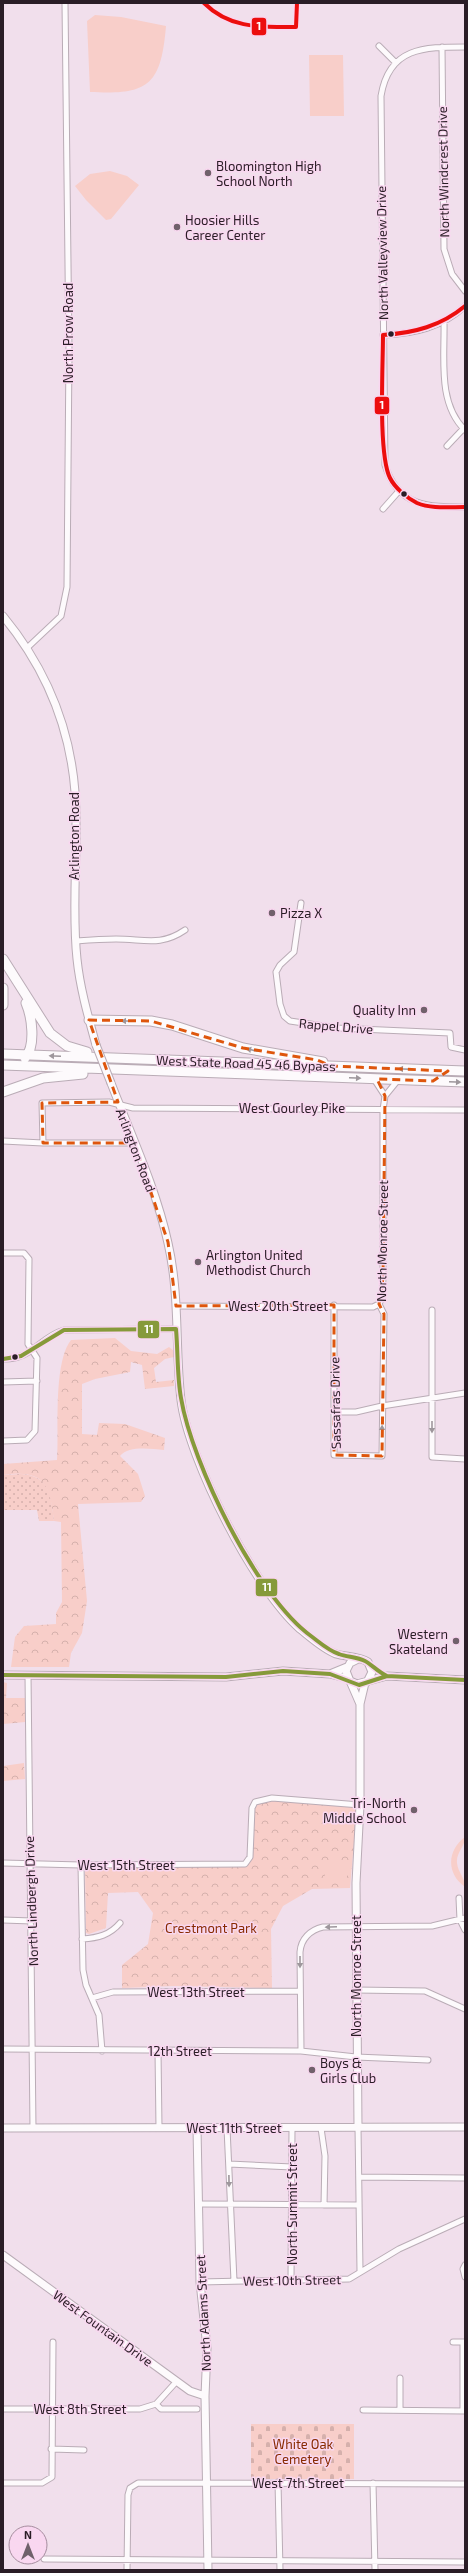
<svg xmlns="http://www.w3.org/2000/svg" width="468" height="2573" font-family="'Exo 2',sans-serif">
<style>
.grass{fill:url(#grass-dots)}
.forest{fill:url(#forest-crowns)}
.cemetery{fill:url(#cemetery-stones)}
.garden{fill:#f8cec9}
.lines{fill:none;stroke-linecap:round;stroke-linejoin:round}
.street-casing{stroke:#baacb6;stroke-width:7}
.secondary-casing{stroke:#baacb6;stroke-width:9}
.highway-casing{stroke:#baacb6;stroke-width:11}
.street{stroke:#fdfafc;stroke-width:5}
.secondary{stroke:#fdfafc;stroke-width:7}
.highway{stroke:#fdfafc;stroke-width:9}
.secondary-bridge-casing{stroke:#baacb6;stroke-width:9;stroke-linecap:butt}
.secondary-bridge{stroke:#fdfafc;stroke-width:7}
.bus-1-casing{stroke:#f9d7f0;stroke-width:7}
.bus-2-casing{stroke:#f9d7f0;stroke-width:7}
.bus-1{stroke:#869a3a;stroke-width:4}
.bus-2{stroke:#ec0e0e;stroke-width:4}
.oneway{fill:#9e979c}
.marked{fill:none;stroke:#de560d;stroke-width:3;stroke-dasharray:8 5;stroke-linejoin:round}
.poi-dot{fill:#70616b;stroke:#f9d7f0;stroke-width:1.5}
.bus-dot{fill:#2a1d26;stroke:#f9d7f0;stroke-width:1.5}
.labels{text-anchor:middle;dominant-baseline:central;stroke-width:3;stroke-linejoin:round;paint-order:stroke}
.poi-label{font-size:13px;fill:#2a1d26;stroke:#f9d7f0;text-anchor:start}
.street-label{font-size:13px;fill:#2a1d26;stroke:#f9d7f0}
.park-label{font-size:13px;fill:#882b01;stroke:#f9d7f0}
.line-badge{stroke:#f9d7f0;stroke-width:1.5}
.badge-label{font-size:11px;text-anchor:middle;font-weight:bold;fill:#fff}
</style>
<defs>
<pattern id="grass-dots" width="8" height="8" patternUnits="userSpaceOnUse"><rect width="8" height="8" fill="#f8cec9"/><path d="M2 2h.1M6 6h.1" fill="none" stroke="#d5b0ac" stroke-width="1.8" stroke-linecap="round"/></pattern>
<pattern id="forest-crowns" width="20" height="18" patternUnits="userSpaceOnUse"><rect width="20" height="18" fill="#f8cec9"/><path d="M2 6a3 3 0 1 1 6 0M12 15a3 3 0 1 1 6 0" fill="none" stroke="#d5b0ac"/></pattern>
<pattern id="cemetery-stones" width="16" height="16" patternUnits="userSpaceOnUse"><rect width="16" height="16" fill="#f8cec9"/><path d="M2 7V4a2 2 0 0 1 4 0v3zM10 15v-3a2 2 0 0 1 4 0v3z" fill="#d5b0ac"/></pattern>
</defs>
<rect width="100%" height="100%" fill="#f1dfec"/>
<path class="grass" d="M21 1474C51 1476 51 1496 54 1521H39L37 1510H3V1475Z"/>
<path class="forest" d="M115 1338 131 1351 157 1354 169 1347 174 1351V1357L165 1359 154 1368 156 1382 174 1380V1386L145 1389 142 1365 131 1362 130 1372 95 1379 82 1384V1434L97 1435 99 1423 125 1424 165 1438 164 1450C151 1449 129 1445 120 1456L138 1474 145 1496 141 1502 78 1504 87 1601 82 1633 71 1653 69 1667H11L15 1637 24 1626 56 1624V1613L62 1602 61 1522 54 1521C50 1484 44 1469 3 1475V1464L57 1460C59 1430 53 1363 71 1340Z
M3 1682 7 1683 6 1698H25V1722L3 1724Z
M24 1763 25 1779 3 1781V1766Z
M265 1799 357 1807 350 1888 312 1889 283 1906 271 1929 272 1988 174 1986 122 1988V1965L148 1944 153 1913 138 1892 108 1893 106 1928 89 1934 86 1933 85 1867 243 1866C259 1856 253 1826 253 1809L256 1803Z"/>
<path class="cemetery" d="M251 2424H354V2479H251Z"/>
<path class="garden" d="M95 15 121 17 166 26C161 86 148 95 90 92L87 21Z
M309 55H343L344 116H310Z
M110 171 127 176 139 185 111 219 106 220 86 200 75 186 90 174Z
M465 1837C465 1847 456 1852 457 1863 458 1873 465 1877 465 1887 446 1874 447 1850 465 1837Z
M325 1864H347V1882H325Z"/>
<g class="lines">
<g class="street-casing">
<path id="street" d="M379 46 396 63
M442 47 444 249 452 274 465 291
M465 47C424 47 389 47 381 96L385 465C398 507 428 507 465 507
M444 321C445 357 437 403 465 430
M383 335C413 334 442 328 465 306
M447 446 464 428
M383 509 399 491
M27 648 61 616 67 587 69 351 65 3
M301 903 294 952 280 965 276 972 280 1004 284 1016 290 1021 337 1028 450 1033 451 1047 465 1050
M76 941C89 940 103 939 116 939 144 939 160 947 185 930
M374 1079 385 1096
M3 1141 43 1143
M134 1143H43L42 1103 109 1102 133 1108 465 1110
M3 1253H24L29 1259 28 1344 37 1358 35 1431 27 1440 3 1441
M334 1305V1455L382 1456 384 1314 379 1304 382 1298 383 1278V1110L385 1096 398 1080
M176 1306 373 1307 379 1304
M432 1310V1457L465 1459
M3 1359C32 1360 39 1337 64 1330L176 1329
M3 1382 37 1381
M334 1412H356L382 1406 465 1393
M28 1675 33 2128
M3 1863 81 1865 245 1864 250 1857 252 1808 255 1802 272 1798 360 1805
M81 1865 83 1970 86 1985 99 2015 102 2051
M459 1898 460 1920 465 1930
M3 1920 32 1921
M82 1939C98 1938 110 1935 120 1923
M356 1990 425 1991 465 2009
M92 1998 113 1992 300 1991
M3 2049 301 2051 356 2057 428 2060
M158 2051 159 2128
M301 2051 300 1952C301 1939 310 1930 323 1927L432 1926 465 1918
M358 2127 360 2271
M227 2128 234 2281
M321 2128 325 2156 324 2205
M229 2164 292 2167
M359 2177 465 2178
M198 2204 359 2205
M465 2265 463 2269 465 2277
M291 2280 292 2128
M200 2282 349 2279 399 2249 465 2219
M453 2342H465
M400 2378V2410
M156 2404 161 2409H197
M3 2409H140L156 2404 177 2381
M363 2410 465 2411
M463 2411V2342
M51 2449 84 2450
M278 2482 280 2570
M3 2483H42L52 2477 53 2342
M373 2483 375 2570
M44 2559 465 2562
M127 2570 128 2495 130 2488 138 2483 465 2484"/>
</g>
<g class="secondary-casing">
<path id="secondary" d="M3 616C45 667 70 726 75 792 79 848 71 903 77 959 80 988 88 1016 96 1045
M111 1083C131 1135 156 1188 168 1243 180 1295 175 1348 181 1400 188 1459 255 1590 300 1629 310 1637 323 1649 336 1654 346 1657 359 1656 368 1662L372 1672 367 1682
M358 1659 350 1663 346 1671 350 1681 357 1684 387 1676 465 1680
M330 1674 347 1667
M3 1675 226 1677 283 1671 330 1674 349 1679
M350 1681 360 1704
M358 2127 356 1883 360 1805V1704L365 1683
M3 2128 465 2127
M197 2128 200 2282 207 2348 205 2396 208 2570
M3 2255 190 2391 205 2396"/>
</g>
<g class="highway-casing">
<path id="highway" d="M3 959 50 1033 67 1046 87 1052
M3 988V1005
M89 1020 151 1021 172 1025 243 1048 323 1062
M3 1054 465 1071
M25 1058C36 1046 32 1017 26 1003
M3 1065 465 1082
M3 1092 43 1078 83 1074"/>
</g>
<use href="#street" class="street"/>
<use href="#secondary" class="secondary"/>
<use href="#highway" class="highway"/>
<g class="secondary-bridge-casing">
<path id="secondary-bridge" d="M96 1045 111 1083"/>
</g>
<use href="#secondary-bridge" class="secondary-bridge"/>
<g class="bus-1-casing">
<path id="bus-1" d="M3 1359 21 1356 64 1330 176 1329C178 1352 177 1376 181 1398 192 1464 257 1597 311 1636 319 1642 329 1651 339 1654 347 1657 357 1657 365 1661 371 1664 378 1672 387 1676
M3 1675 226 1677 283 1671 330 1674 359 1685 387 1676 465 1680"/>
</g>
<g class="bus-2-casing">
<path id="bus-2" d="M204 3C230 29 261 27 296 27L297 3
M465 306C441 326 414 333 383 335 383 366 378 454 390 478 395 488 407 498 417 503 431 509 449 507 465 507"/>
</g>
<use href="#bus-1" class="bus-1"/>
<use href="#bus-2" class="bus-2"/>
</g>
<defs><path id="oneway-solid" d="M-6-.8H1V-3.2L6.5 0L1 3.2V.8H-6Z"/></defs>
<g class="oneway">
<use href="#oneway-solid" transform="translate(127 1021) rotate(-179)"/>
<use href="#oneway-solid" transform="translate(252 1050) rotate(-168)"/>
<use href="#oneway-solid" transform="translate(55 1056) rotate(-178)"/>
<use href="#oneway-solid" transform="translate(404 1069) rotate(-178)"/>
<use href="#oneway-solid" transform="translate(355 1078) rotate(2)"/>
<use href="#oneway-solid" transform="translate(455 1082) rotate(2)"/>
<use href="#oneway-solid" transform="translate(432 1427) rotate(90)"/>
<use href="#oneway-solid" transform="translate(382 1431) rotate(-89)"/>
<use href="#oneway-solid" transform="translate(331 1927) rotate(178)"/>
<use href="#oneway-solid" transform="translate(300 1962) rotate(90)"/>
<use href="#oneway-solid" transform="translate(229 2181) rotate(89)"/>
</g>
<path class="marked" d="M89 1020 151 1021 243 1048 317 1060 331 1066 448 1071 433 1081 377 1079 385 1096 383 1278 379 1304 384 1314 382 1456 334 1455V1305L176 1306 168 1242 134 1143H43L42 1103 118 1102Z"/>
<g class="poi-dot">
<circle cx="208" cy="173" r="4"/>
<circle cx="177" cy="227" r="4"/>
<circle cx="272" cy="913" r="4"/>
<circle cx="424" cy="1010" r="4"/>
<circle cx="198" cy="1262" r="4"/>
<circle cx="456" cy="1641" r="4"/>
<circle cx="414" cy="1810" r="4"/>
<circle cx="312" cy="2070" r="4"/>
</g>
<g class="bus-dot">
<circle cx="391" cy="334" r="3.5"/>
<circle cx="404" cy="494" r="3.5"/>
<circle cx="15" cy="1357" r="3.5"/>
</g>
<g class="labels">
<g class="poi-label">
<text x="216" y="166">Bloomington High<tspan x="216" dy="15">School North</tspan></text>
<text x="185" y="220">Hoosier Hills<tspan x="185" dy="15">Career Center</tspan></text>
<text x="280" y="913">Pizza X</text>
<text x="416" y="1010" text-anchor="end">Quality Inn</text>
<text x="206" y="1255">Arlington United<tspan x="206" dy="15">Methodist Church</tspan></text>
<text x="448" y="1634" text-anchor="end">Western<tspan x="448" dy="15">Skateland</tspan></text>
<text x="406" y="1803" text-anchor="end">Tri-North<tspan x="406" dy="15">Middle School</tspan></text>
<text x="320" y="2063">Boys &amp;<tspan x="320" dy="15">Girls Club</tspan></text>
</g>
<g class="street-label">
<text transform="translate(443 172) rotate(-91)">North Windcrest Drive</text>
<text transform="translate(382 253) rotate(-91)">North Valleyview Drive</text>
<text transform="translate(68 333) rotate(-90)">North Prow Road</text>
<text transform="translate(74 836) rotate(-90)">Arlington Road</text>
<text transform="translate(336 1026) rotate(5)">Rappel Drive</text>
<text transform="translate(246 1063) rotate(2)">West State Road 45 46 Bypass</text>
<text x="292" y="1108">West Gourley Pike</text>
<text transform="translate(136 1150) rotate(69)">Arlington Road</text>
<text transform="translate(382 1241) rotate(-89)">North Monroe Street</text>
<text x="278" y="1306">West 20th Street</text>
<text transform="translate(335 1403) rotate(-91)">Sassafras Drive</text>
<text x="126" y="1865">West 15th Street</text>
<text transform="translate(31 1901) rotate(-92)">North Lindbergh Drive</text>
<text transform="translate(356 1976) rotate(-90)">North Monroe Street</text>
<text x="196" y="1992">West 13th Street</text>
<text x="180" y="2051">12th Street</text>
<text x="234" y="2128">West 11th Street</text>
<text transform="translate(292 2204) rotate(-90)">North Summit Street</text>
<text transform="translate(292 2280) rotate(-1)">West 10th Street</text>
<text transform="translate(203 2313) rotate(-93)">North Adams Street</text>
<text transform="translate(103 2328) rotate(36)">West Fountain Drive</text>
<text x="80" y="2409">West 8th Street</text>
<text x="298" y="2483">West 7th Street</text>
</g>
<g class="park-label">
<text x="211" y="1928">Crestmont Park</text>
<text x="303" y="2444">White Oak<tspan x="303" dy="15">Cemetery</tspan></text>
</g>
</g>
<g class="line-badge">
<rect x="251" y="17" width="16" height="19" rx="4" fill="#ec0e0e"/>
<rect x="374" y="396" width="16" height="19" rx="4" fill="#ec0e0e"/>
<rect x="137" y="1320" width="23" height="19" rx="4" fill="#869a3a"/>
<rect x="255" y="1578" width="23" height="19" rx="4" fill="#869a3a"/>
</g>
<g class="badge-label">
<text x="259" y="30">1</text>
<text x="382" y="409">1</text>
<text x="149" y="1333">11</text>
<text x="267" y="1591">11</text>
</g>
<rect width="468" height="2573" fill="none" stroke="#2a1d26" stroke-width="8"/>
<g transform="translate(28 2545)"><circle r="19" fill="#f9d7f0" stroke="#a68d9f"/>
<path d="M0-3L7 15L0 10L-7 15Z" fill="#70616b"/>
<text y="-6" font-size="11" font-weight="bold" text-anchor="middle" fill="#2a1d26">N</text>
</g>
</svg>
